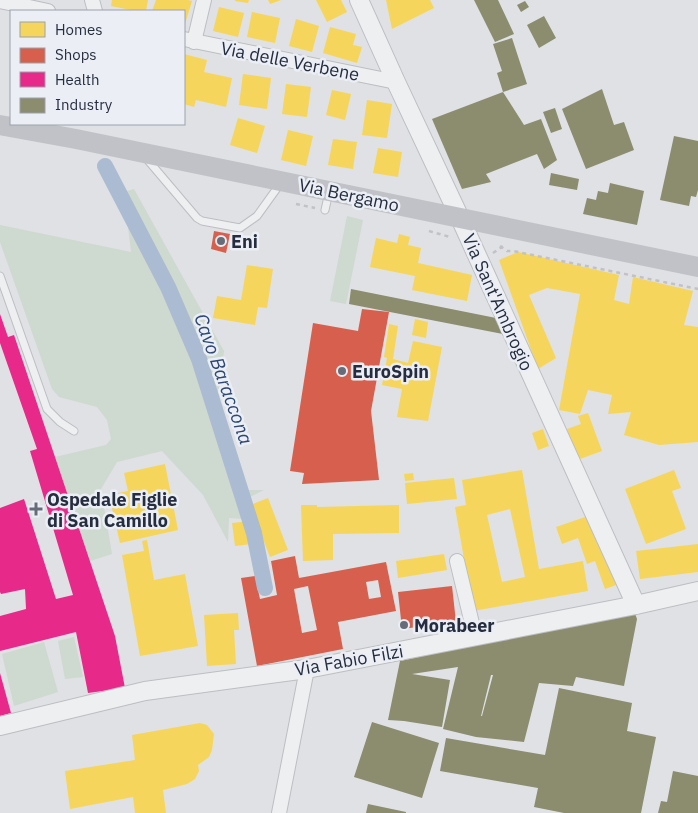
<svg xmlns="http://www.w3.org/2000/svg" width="698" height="813" font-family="'IBM Plex Sans',sans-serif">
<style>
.green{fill:#ced9cf}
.homes{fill:#f6d55c;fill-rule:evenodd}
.shops{fill:#d6604d;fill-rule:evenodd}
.health{fill:#e7298a}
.industry{fill:#8c8c6e;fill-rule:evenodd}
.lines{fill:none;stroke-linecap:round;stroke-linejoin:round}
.canal{stroke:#aabbd2;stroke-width:16}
.service-casing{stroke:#bcbec2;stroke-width:9}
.minor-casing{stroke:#bcbec2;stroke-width:16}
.tertiary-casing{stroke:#bcbec2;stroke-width:20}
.path{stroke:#c1c2c7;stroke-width:2.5;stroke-dasharray:4 4;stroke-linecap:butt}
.service{stroke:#eeeff1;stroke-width:7}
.minor{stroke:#eeeff1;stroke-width:14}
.tertiary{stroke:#eeeff1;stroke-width:18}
.secondary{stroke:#c0c2c7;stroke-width:20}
.poi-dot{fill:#666c78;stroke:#ebeff5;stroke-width:2}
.labels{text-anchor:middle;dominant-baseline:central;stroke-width:5;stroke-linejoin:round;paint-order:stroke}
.street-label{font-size:18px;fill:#252d3e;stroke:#ebeff5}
.poi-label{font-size:18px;font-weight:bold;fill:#252d3e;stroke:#ebeff5;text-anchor:start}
.water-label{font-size:19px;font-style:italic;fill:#2d4874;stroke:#ebeff5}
</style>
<rect width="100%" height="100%" fill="#dfe1e4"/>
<path class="green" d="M134 189 224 351 218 397 243 490H264L238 503 243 519 229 518 228 542 203 495 162 451 117 462 101 489 112 554 90 561 55 457 106 445 111 439 107 420 97 407 59 397 52 389 0 242V225L131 252 124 192Z
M347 216 363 220 346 304 330 301Z
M74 637 83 677 65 679 58 641Z
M44 642 58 692 14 706 2 654Z"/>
<path class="homes" d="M112 0H148L146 11H136L111 6Z
M156 0H188L192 1 184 27V11H152Z
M235 0H249L248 3 235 1Z
M268 0H281L270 4Z
M316 0H341L347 12 327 22Z
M386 0H430L434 8 392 29Z
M219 7 244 13 238 37 213 31Z
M252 12 280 18 275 43 247 37Z
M296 19 319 26 312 52 289 46Z
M330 27 356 34 353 45 362 47 357 63 323 53Z
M184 54 207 60 204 72 232 78 226 107 196 100 194 107 184 104Z
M243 74 271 78 267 109 239 105Z
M286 84 311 87 307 117 282 114Z
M332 90 351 94 345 120 326 115Z
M367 100 392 104 387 138 362 135Z
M238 118 265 126 257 153 230 145Z
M288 130 313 136 306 166 281 160Z
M333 139 357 142 353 169 328 165Z
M378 148 402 152 398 177 373 173Z
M399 234 410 237 408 245 421 248 418 263 472 275 467 301 412 290 415 276 370 267 376 238 397 243Z
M518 252 619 275 614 300 629 304 633 277 693 291 684 325 698 327V442L659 445 624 435 631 412 608 414 612 395 588 390 580 414 559 410 580 294 547 288 529 295 556 358 538 369 499 260Z
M247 265 273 269 267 308 258 307 255 325 213 318 217 296 241 300Z
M415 319 428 322 426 338 412 335Z
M389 324 398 326 393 359 408 363 413 341 442 347 428 421 397 417 402 389 382 385 387 358 384 357Z
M588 413 602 451 577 460 567 429 581 424 578 416Z
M543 429 549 446 538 450 532 433Z
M165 464 178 530 120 543 109 495 128 491 124 473Z
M522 470 539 569 583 561 588 591 473 611 455 507 466 505 462 480ZM510 509 525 577 502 582 487 515Z
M674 470 681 488 672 491 686 529 646 544 625 489Z
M413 473 414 480 405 481 404 474Z
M454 478 457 499 407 504 405 483Z
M268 498 288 550 270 557 250 505Z
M301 505H317V507L399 505V533L333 534V560L303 561Z
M591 515 616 585 605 589 595 561 587 564 578 538 562 544 556 527Z
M250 521 252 544 235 546 232 523Z
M147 540 154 580 185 574 198 646 140 656 122 555 144 551 142 541Z
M698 544V572L640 579 636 551Z
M444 554 447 570 398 578 396 561Z
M238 613 239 630H234L236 664 207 666 204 615Z
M200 723 207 725 214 734 212 750 209 757 198 765 199 771 195 779 187 784 163 790 166 813H135L133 797 70 809 65 771 135 760 132 735Z"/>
<path class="shops" d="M214 231 230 234 226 253 211 249Z
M362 309 389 312 371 411 379 480 302 484 304 473 290 471 313 323 358 331Z
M295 556 299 578 386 562 396 611 338 622 343 649 257 666 241 578 255 576 260 599 277 595 271 561ZM378 580 381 597 369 599 366 582ZM308 586 317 630 302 633 294 589Z
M452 586 456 622 402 629 398 592Z"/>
<path class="health" d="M0 314 8 337 14 335 55 457 115 636 125 688 88 693 76 632 0 651V616L26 609 25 589 1 594 0 592V508L24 499 56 599 73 595 30 451 37 449 0 343Z
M0 673 11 713 0 716Z"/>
<path class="industry" d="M474 0H498L514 34 495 42Z
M525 1 529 7 521 12 517 5Z
M544 16 556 38 539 48 527 25Z
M512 38 527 84 503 92 497 73 502 71 493 44Z
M602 89 614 125 624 122 634 150 586 169 562 109Z
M503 92 524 125 541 119 557 160 544 169 537 154 486 174 491 182 462 189 432 119Z
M555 108 562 129 551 133 543 112Z
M674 136 698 141V190L696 197 691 196 689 206 660 200Z
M551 173 579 179 577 190 549 185Z
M610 183 644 191 637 225 583 214 587 198 596 200 598 191 608 193Z
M351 289 501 319 508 335 349 304Z
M634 611 637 619 624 686 576 677 573 686 539 683 524 742 476 737 443 729 458 667 412 674 450 680 442 727 404 721 388 720 400 661ZM491 675H493L482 716H481Z
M559 688 632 703 627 731 656 737 641 813H564L534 807 538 788 440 771 446 738 545 755Z
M372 722 439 743 422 798 354 777Z
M673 771 698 776V813H658L661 801 667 802Z
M368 804 406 812V813H366Z"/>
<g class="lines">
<path class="canal" d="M105 166 168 287 199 359 254 533 265 588"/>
<g class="service-casing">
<path id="service" d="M146 158 197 218 202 221 240 228 257 216 280 184
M325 210 329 192
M0 276 47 409 60 422 74 431"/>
</g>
<g class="minor-casing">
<path id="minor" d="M92 0 95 11
M0 1 48 11
M184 39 396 82
M194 42 204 0
M457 561 475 636
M279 813 307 669"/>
</g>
<g class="tertiary-casing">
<path id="tertiary" d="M359 0 396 82 460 218 636 605
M0 726 145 691 307 669 636 605 698 591"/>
</g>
<path class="path" d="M296 204 315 208
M429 231 450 237
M500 246 507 251H513L698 289
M493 253 505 245"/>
<use href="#service" class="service"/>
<use href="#minor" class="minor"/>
<use href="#tertiary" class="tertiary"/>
<path class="secondary" d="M0 125 76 139 698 267"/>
</g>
<g class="poi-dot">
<circle cx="221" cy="241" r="5"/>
<circle cx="342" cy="371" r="5"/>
<path d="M33.5 501.5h5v5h5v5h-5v5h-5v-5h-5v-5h5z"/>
<circle cx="404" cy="625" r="5"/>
</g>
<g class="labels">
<g class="street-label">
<text transform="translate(290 61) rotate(11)">Via delle Verbene</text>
<text transform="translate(349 195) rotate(12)">Via Bergamo</text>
<text transform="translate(498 302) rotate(66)">Via Sant'Ambrogio</text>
<text transform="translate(349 660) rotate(-10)">Via Fabio Filzi</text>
</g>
<g class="poi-label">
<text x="231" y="241">Eni</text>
<text x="352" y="371">EuroSpin</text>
<text x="47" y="499">Ospedale Figlie<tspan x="47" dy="21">di San Camillo</tspan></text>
<text x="414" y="625">Morabeer</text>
</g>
<g class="water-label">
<text transform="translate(224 379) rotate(70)">Cavo Baraccona</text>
</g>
</g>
<rect x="10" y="10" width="175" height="115" fill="#ebeff5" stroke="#9ca1ac"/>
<rect x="20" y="22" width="25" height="15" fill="#f6d55c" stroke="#9ca1ac"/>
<text x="55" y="35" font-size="15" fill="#252d3e">Homes</text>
<rect x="20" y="48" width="25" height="15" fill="#d6604d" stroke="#9ca1ac"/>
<text x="55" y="60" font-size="15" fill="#252d3e">Shops</text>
<rect x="20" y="72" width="25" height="15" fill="#e7298a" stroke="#9ca1ac"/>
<text x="55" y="85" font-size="15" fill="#252d3e">Health</text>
<rect x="20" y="98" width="25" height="15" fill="#8c8c6e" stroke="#9ca1ac"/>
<text x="55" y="110" font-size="15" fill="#252d3e">Industry</text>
</svg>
